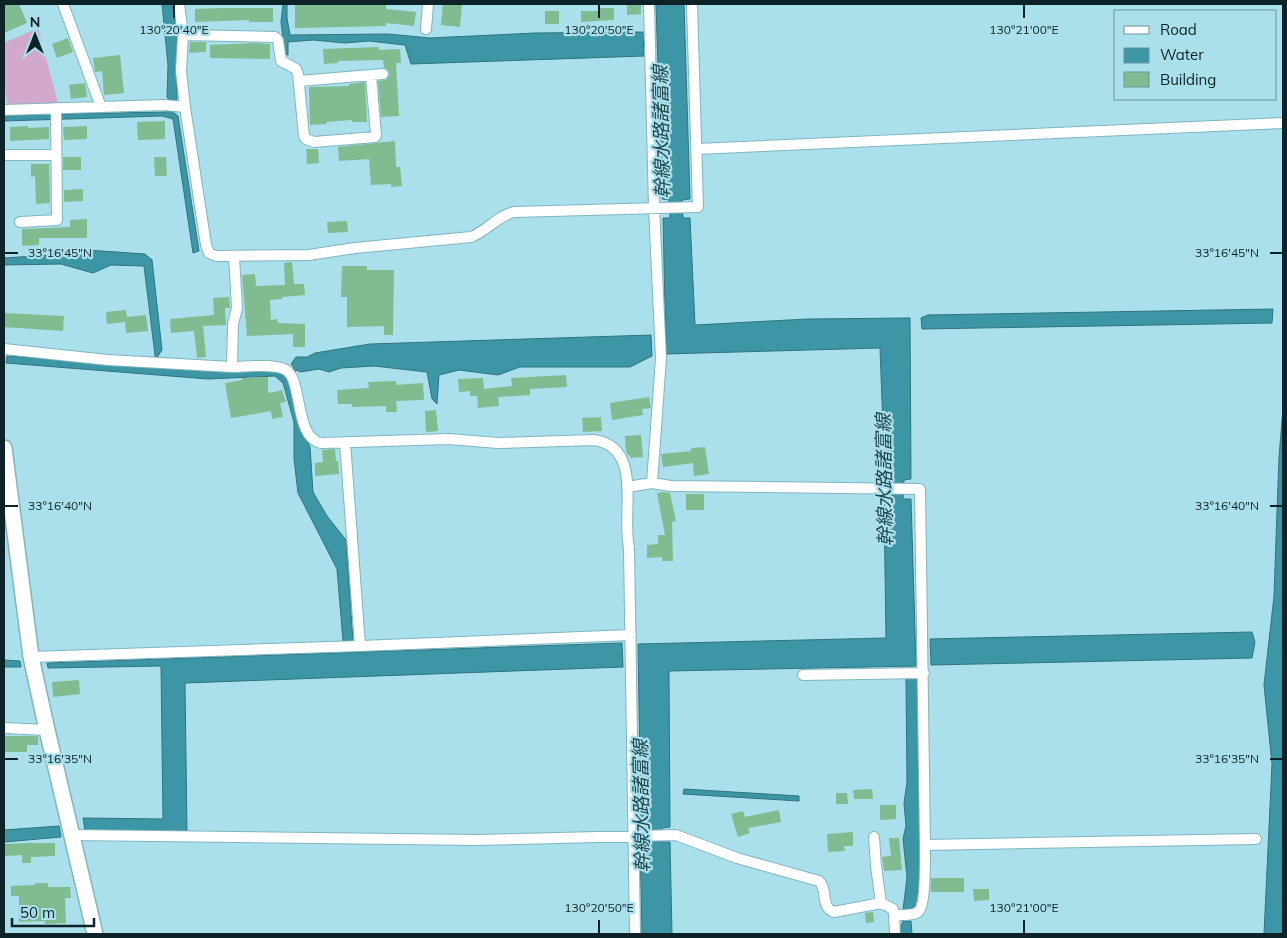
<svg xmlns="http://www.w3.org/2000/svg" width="1287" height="938" font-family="Mulish,'Noto Sans JP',sans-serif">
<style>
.green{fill:#d2a9cb}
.water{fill:#3d96a6;stroke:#2f7480}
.building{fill:#81bb90}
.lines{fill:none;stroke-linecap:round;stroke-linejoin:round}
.street-casing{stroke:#7fb5c0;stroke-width:12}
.secondary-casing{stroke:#7fb5c0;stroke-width:18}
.street{stroke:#fff;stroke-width:10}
.secondary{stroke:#fff;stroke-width:15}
.ticks{fill:none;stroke:#0d2327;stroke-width:2}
.labels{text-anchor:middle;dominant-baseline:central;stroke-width:4.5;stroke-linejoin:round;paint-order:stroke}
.water-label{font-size:19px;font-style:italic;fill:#1f474f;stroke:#a9e0eb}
.ticks-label{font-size:12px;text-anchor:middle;fill:#0d2327;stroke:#a9e0eb;stroke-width:4.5;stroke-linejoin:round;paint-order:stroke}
</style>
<rect width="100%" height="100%" fill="#a9e0eb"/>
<path class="green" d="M38 28 58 103 8 106 4 85V43Z"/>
<path class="water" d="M162 4H172L177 33V99L174 102 173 112 178 116 199 251 193 253 173 119 162 116 4 121V115L167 112 169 100 167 97 168 65Z
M283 4H287V18L290 35 388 34 430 38 535 33 643 32 644 56 411 64 405 45 369 41 345 43 313 40 288 42V55L285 54 281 22Z
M656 4H684L690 199 682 200 683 218H690L695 325 808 319 910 318 911 479 904 480 903 499H911L916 666 669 671 670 827 662 828 661 842H670L672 934H642L640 843 650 842 649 828H641L638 644 886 638 884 499H892V480H885L880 348 666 354 663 218H670L669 200 662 199Z
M72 249 145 254 152 260 162 350 158 356V368L280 372 286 376 294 367 291 364 296 357H307L315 353 370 344 651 335 652 356 630 367H520L498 375 459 370 439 375 437 404 432 399 427 372 374 366 341 368 329 372 319 369 300 372 297 370 288 379 299 422 310 447 313 492 327 516 346 540 353 641H343L337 569 298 493 294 459V422L283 383 275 376 208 379 6 363 7 356 154 367 155 355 144 266 111 265 93 273 61 264 4 265V258L50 255Z
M1273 309 1272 323 922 329 921 318 928 315Z
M1283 408V934H1264L1272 764 1264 685 1274 596 1279 457Z
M1252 632 1255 642 1252 658 931 665 930 639Z
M622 643 623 667 185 683 187 832 85 831 83 818 163 819 161 666 48 668 47 663Z
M4 660 20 661 21 667H4Z
M906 678H918L920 871 917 904 909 910H903L907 877 903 839 906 826 904 803 907 782Z
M684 789 799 796V801L683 794Z
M59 826 61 837 4 842V830Z
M903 921H911L912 934H900V929Z"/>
<path class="building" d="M4 4H19L27 23 4 33Z
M295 4H386V9L416 12 414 26 386 23V26L295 28Z
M443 4H462L460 27 441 25Z
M627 4H641V14L627 15Z
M222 8H273V22H249V20L195 22V9Z
M600 8H614V20L581 22V11H600Z
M545 11H559V24H545Z
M68 38 73 52 57 58 52 44Z
M190 42H206V52L189 53Z
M255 43 270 44V59L210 58V45Z
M379 47V50L400 49 401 63H396L399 116 381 117 378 81 386 80 390 74 388 70 384 67 383 60 338 61V63L324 64 323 49Z
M120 55 124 93 104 95 102 71 95 72 93 58Z
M365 82 367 122H352V120L326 122 327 124 310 125 309 87 349 86V84Z
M85 83 87 97 71 99 69 85Z
M165 121V139L138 140 137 122Z
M28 126V128L49 127V139L10 141V127Z
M87 126V139L64 140 63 127Z
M395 141 396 167H400L402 186 391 187V184L371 185 369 159 339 161 338 147Z
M306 149H318L319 163 307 164Z
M63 157H81V170H63Z
M154 157H166L167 176H155Z
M31 164H49L50 203 36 204 35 176 31 177Z
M83 189V201L64 202V190Z
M87 219V238H39V245L22 246V229L70 227V220Z
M347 221 348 232 328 233 327 222Z
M292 262 294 284H304L305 295 282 297V299L270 300 271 320 277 319 278 323 305 324V347H293V334L247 336 242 275 255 274 256 286 285 285 284 263Z
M342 266H367V270H394L393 335H384V326L347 327V297H341Z
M229 297 230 308H225L226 325 203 326 206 357 197 358 194 331 171 333 170 319 214 315 213 298Z
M126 310 127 317 146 315 148 331 126 333 125 322 107 324 106 312Z
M4 313 64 316 63 331 4 327Z
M566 375 567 387 530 389V395L498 397 499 406 478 408 477 396H470V391L459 392 458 379 483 378 484 389 512 386 511 378Z
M268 377V392L270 393 282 390 286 402 280 403 283 417 272 419 271 411 231 418 225 383 242 380V378Z
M396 381V385L423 383 424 400 396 401 397 412H386V406L352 407V404H338L337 390 369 388 368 382Z
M649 397 651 408 642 409 643 415 612 420 610 403Z
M436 410 438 431 426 432 425 411Z
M601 417 602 431 583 432 582 418Z
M641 435 643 457 631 458 626 452 625 436Z
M705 447 709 474 694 476 693 463 663 467 661 454 691 451V448Z
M335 449 336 461H338L339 474 315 476V463L323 462 322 450Z
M662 492 670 493 676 521 672 522 673 561H662V557L647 558V545L658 544V535H665L657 493Z
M686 494H704V510H686Z
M79 680 80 694 53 697 52 682Z
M5 736H38V745H27V752H5Z
M872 789 873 799H854L853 790Z
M836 793H847L848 804H836Z
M880 805H896V819L880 820Z
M779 810 781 822 748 828 750 833 738 837 731 814 743 811 745 817Z
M853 832V846H844L845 851 828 852 827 834Z
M889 838H899L902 870 884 871 882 857 891 856Z
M30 843H55V856L31 857V863H22V855L5 856 4 844Z
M931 878H964V892H931Z
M35 883H48V887H70L71 898H65L66 923 45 924V921L19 922V896H11V886L35 885Z
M973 889H989V900L974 901Z
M873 912 874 922 866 923 865 913Z"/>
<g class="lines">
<g class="street-casing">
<path id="street" d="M63 4 101 107
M179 4 183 35 181 71 185 107 206 245 209 253 216 256 309 255 355 248 471 237C487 231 497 216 514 212L698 207 692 4
M426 29 428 4
M183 35 275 37 278 40 281 61 296 69 298 74 304 136 306 139 314 142 375 137 376 135 371 76
M299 81 383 74
M4 110 164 105 185 107
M697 149 1283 123
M4 155H56
M20 222 57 220 56 108
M4 349 108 360 232 367 233 324 237 308 234 257
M232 367C246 367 274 363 286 370 303 381 294 437 321 443L449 439 498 443 594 440C644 447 621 514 629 548L635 934
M345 442 360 646
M627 487 652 483 661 358 654 208 649 4
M31 657 360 646 631 635
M803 675 924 673
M4 728 47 730
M72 835 477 840 676 835 737 858 819 881C828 889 820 907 834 912L881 903 893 909 894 915C901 915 912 916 918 912 926 907 925 856 925 845L920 489 671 486 652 483
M874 837 876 866 881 903
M925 845 1256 839
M894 915 895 934"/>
</g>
<g class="secondary-casing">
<path id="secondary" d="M4 448 31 657 47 730 95 934"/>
</g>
<use href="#street" class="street"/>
<use href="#secondary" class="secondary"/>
</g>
<path class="ticks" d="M174 5V18M599 5V18M1024 5V18M5 253H18M1270 253H1282M5 506H18M1270 506H1282M5 759H18M1270 759H1282M599 920V933M1024 920V933"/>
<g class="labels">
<g class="water-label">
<text transform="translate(661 132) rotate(-91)">幹線水路諸富線</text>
<text transform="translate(884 480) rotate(-91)">幹線水路諸富線</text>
<text transform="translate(641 806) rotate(-91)">幹線水路諸富線</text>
</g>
</g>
<g class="ticks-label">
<text x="174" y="34">130°20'40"E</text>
<text x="599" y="34">130°20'50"E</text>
<text x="1024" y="34">130°21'00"E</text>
<text x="60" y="257">33°16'45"N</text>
<text x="1227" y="257">33°16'45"N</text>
<text x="60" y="510">33°16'40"N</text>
<text x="1227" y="510">33°16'40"N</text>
<text x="60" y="763">33°16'35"N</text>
<text x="1227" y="763">33°16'35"N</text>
<text x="599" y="912">130°20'50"E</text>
<text x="1024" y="912">130°21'00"E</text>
</g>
<rect width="1287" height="938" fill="none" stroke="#0d2327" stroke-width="10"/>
<rect x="1114" y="10" width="162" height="90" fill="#a9e0eb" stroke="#6b949d"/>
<rect x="1124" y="26" width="25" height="8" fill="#ffffff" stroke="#6b949d"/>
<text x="1160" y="35" font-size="15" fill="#0d2327">Road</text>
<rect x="1124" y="48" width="25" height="15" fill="#3d96a6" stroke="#6b949d"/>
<text x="1160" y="60" font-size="15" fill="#0d2327">Water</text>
<rect x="1124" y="72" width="25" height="15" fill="#81bb90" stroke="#6b949d"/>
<text x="1160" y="85" font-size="15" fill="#0d2327">Building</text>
<g transform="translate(35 35)" stroke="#a9e0eb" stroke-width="4" paint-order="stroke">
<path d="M0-4L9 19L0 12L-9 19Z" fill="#0d2327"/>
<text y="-8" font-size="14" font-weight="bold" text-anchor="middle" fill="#0d2327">N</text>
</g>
<path d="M12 918v8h82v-8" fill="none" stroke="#0d2327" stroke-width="2.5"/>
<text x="20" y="918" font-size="15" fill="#0d2327" stroke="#a9e0eb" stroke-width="4" paint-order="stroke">50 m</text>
</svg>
